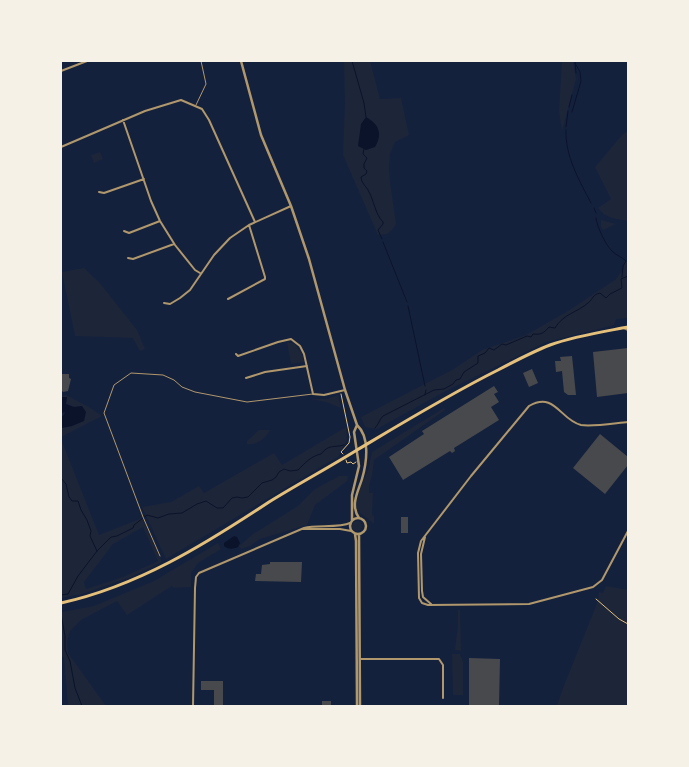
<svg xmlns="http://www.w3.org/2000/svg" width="689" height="767" font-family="'IBM Plex Sans',sans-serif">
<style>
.green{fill:#1d2539;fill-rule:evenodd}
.water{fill:#0b132b}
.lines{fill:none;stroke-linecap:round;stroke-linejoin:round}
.stream{stroke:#0b132b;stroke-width:1}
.building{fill:#48494c}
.path{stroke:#e5c07b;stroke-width:1}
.service{stroke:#b1986c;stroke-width:1}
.minor{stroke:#b1986c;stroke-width:2}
.tertiary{stroke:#b1986c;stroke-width:2.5}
.primary{stroke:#e5c07b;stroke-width:3}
</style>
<rect width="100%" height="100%" fill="#14213d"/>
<path class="green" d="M344 61H370L380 99 401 98 409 135 395 142 390 154 389 167 390 182 396 224 392 230 387 234 378 235 343 155 345 103Z
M562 61H573L576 79 562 131 559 111Z
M628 131V221C616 219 605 218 598 208L611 199 595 167 622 135Z
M100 152 103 159 94 163 91 155Z
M601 220 616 224 603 230 601 226Z
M624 261 628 262V318L616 319 614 325 546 342 444 392 377 429 365 427 361 417 452 370 482 350 526 335 568 311 616 279 624 268Z
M84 268 99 282 137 330 145 349 140 351 133 338 75 336 62 272Z
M287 342 295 344 302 354 304 362 291 364Z
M66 395 89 407 102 416 61 437V428L72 426 82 406 74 407 66 404 67 398 61 396Z
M338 395 341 408 326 402 311 399H326Z
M444 408 445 410 374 460 372 475 369 486V493H373L372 514 374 517V523H373L360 513V510H357C355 492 364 483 369 467 370 462 371 457 372 452Z
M346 427 347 440 342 449 339 456 166 559 142 507 171 502 199 486 204 493 274 453 282 465Z
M259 430H270C266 438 256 446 247 444V441Z
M61 439 99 535 142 518 162 562 131 577 82 594 61 598ZM143 527 158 561 123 577 86 589 84 582 113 544Z
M339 476H348L347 481 315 505 307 525 260 539 250 546 241 549 239 546 253 534 298 506 315 489Z
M352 526a5 5 0 1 1 10 0a5 5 0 1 1-10 0Z
M218 543 221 549 198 563 191 573V587L174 588 172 586 127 615 117 601 81 620 70 631 67 642 68 653 106 706H68L64 657H61L62 612 94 606 154 581Z
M606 586 628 590V706H557L563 688 598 601 599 592 603 593Z
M458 610H460L461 651 455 650 458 624Z
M452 654H460L463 662V695H453Z"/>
<path class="water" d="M366 117C379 124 383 134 375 147L366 150 358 146 361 124Z
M61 397H67L66 404 74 407 82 406 86 412 84 421 72 426 61 428V415L63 416 65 413 64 412 61 414Z
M234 536 237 537 240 543 238 547C233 549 229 550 224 546V543Z"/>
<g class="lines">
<path class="stream" d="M352 61 364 103 366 117
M575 61 576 73
M569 107 572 95
M572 112 581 81 580 72 575 63
M566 127 568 111
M566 130C565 156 579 180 591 203
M364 149 363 154 367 158 364 164V168L367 171 366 174 361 177C362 184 365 185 368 190 374 200 375 214 383 222V224L378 230 382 239
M594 208 596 213
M596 218C597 227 606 246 613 252 616 255 622 257 626 261L623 266 622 277
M383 242 407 302
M408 306 425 386
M425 395 426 390
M375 428C379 424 379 420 383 416L434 390 444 389 453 384 456 380 460 379 464 372 478 363V356L485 353 489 348 494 350 502 344 506 345 527 336 531 337 533 334C541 335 544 333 549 327L555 328C563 314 578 312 588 303 594 298 592 295 600 293L606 298 610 294 622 288 621 279 628 276
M61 478 66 484 69 497 72 501H78L81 510 87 520 91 531 90 536 97 551
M61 595 68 594 78 576 97 551 111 537 117 536 133 528 134 525 147 515 158 518 169 514 182 513 197 504 206 501 217 508H223L232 498 237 497 242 498 248 497 262 483 272 480 276 477 279 472 284 469 290 471 298 470C305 463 311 456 321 454 329 444 333 448 344 445
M61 614 65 636V650L70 661 75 688 82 706"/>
</g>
<path class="building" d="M628 348V393L597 397 593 352Z
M572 356 576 395H568L564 392 562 371 556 372 555 361H561L560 357Z
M532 369 538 383 529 387 523 373Z
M61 374H69V378L71 379 68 391 63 392 61 390Z
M494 386 498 392 494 394 499 402 491 407 499 420 454 448 455 451 452 453 450 451 403 480 389 457 424 434 422 431Z
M600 434 628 457V465L605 494 573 468Z
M401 517H408V533H401Z
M270 562H302L301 582 255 581 256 574H261L262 565 270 564Z
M469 658 500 659 499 706H469Z
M201 681H223V706H214V690H201Z
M322 701H331V706H322Z"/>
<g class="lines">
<path class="path" d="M341 394 350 437 349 443 341 452 343 454
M346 460 347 463 351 462 353 464 356 462
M596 599 619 619 628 624"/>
<path class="service" d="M196 105 206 84 201 61
M160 556 143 517 104 413 114 385 131 373 163 375 174 380 182 387 195 392 247 402 313 394"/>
<path class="minor" d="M61 71 87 61
M123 120 151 201 160 221 175 245 195 270 200 273
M61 147 145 111 181 100 202 109 209 120 255 222
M99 192 104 193 144 179
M124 231 129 233 160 221
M128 258 133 259 174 244
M228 299 265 279V277L249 225
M164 303 170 304 180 298 190 290 214 255 230 238 249 225 291 206
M624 328 628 330
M236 354 238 356 278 342 291 339 300 346 304 354 313 394 324 395 345 390
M246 378 265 372 307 366
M628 422C616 423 592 427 581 425 560 420 555 391 529 406L471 476 421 541 418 553 419 598 422 603 428 605 529 604 593 587 602 580 628 531
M302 529H340L351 531
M425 537 421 554 422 591 423 597 431 604
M360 659H439L443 665V698
M193 706 195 588 196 577 199 573 304 528C317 525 340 528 350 523"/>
<path class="tertiary" d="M241 61 261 135 291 206 309 259 345 390 357 425C370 437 367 462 362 479 358 492 350 505 359 518
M350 526a8 8 0 1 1 16 0a8 8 0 1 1-16 0Z
M352 520V495L359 466 354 432 357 425
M355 534 356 541 357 706
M359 534 360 706"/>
<path class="primary" d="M61 603C138 586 204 545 269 502 298 484 328 468 357 450 404 422 450 394 498 370 515 361 532 352 550 345 575 336 602 332 628 327"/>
</g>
<rect width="689" height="767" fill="none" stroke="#f6f1e7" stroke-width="124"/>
</svg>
